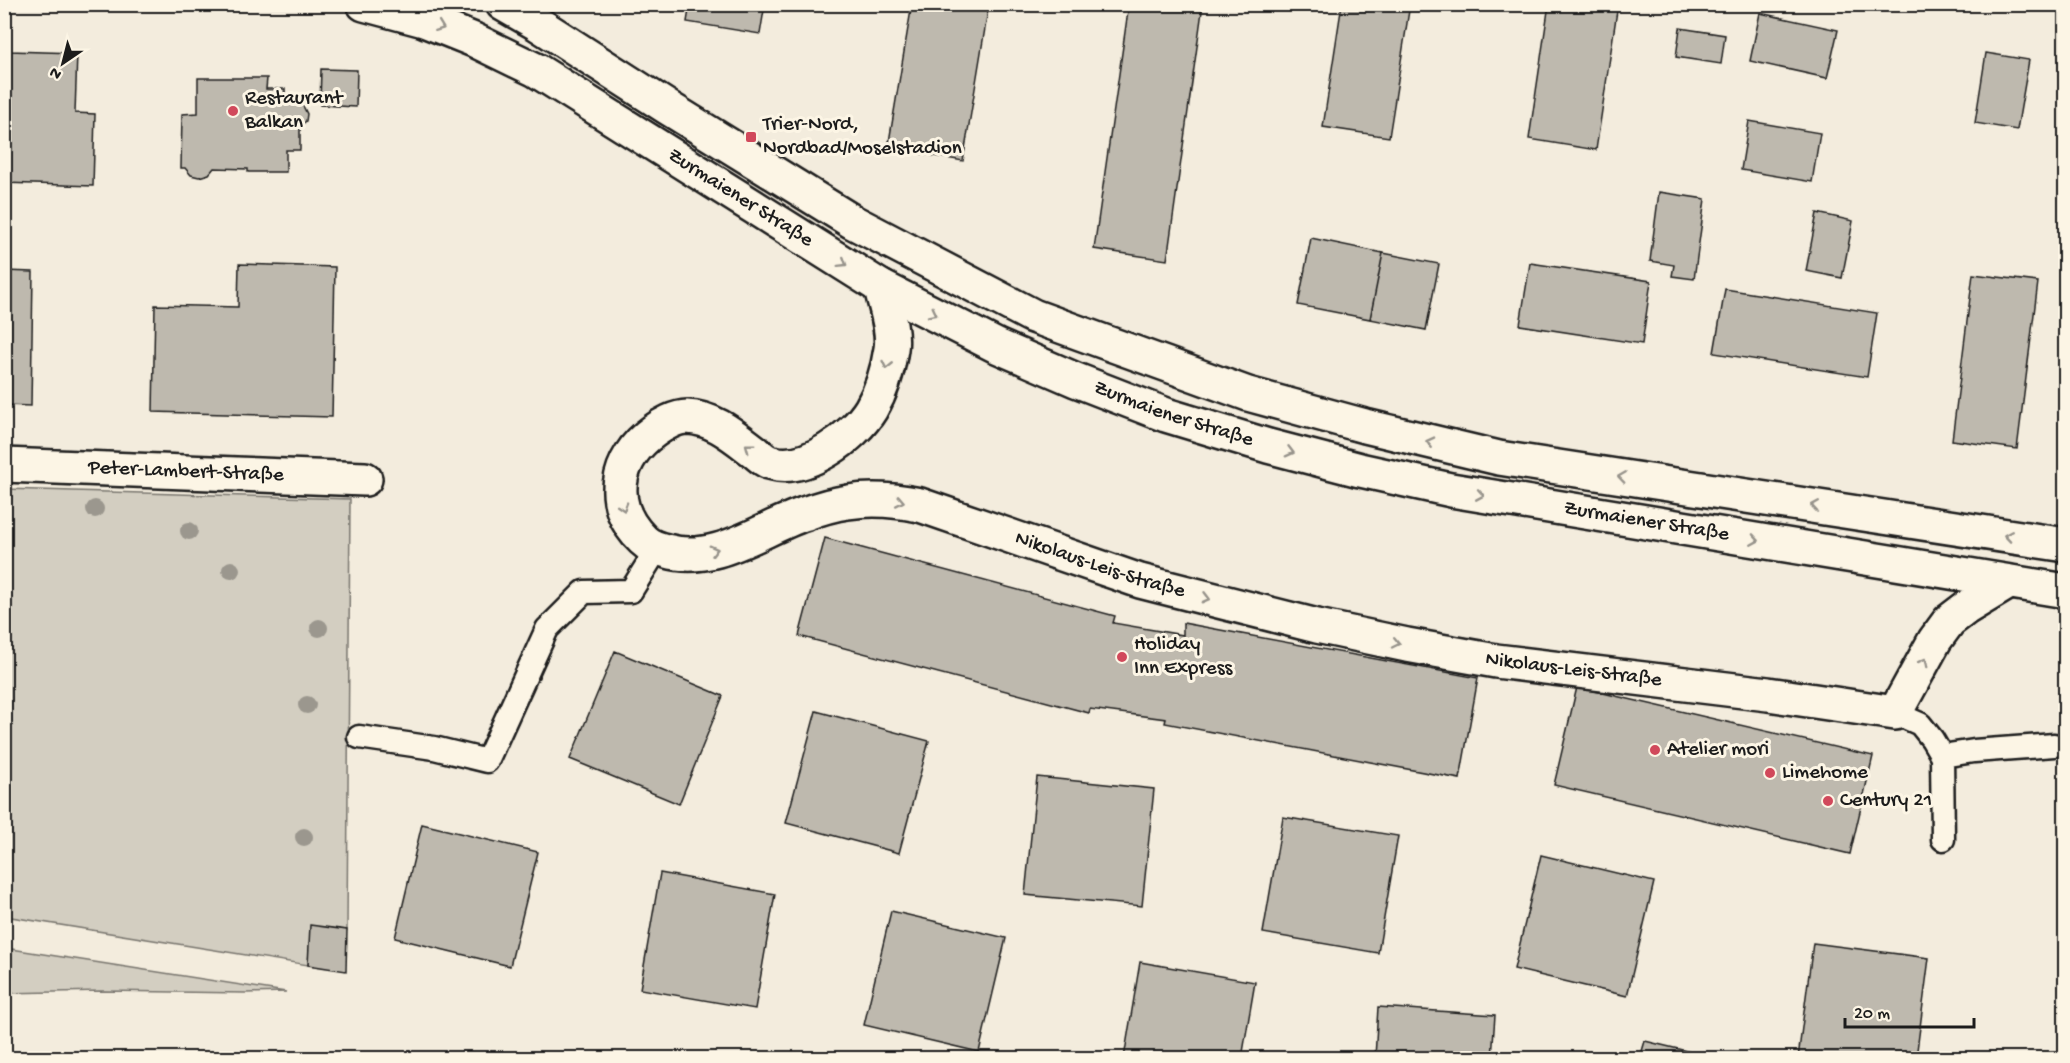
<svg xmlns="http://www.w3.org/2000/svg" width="2070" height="1063" font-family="'Gochi Hand',sans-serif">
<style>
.green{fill:#d3cec1;stroke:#78756e;stroke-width:1.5}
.building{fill:#beb9ae;stroke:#1c1c1c;stroke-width:1.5}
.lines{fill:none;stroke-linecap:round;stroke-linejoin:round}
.service-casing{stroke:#1c1c1c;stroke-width:27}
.minor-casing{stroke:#1c1c1c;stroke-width:38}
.primary-casing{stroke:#1c1c1c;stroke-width:38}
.service{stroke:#fcf5e5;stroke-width:22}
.minor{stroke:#fcf5e5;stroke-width:33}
.primary{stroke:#fcf5e5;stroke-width:33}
.tree{fill:#9b978e}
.oneway{stroke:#97938b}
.poi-dot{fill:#d1495b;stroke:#fcf5e5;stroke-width:2}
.labels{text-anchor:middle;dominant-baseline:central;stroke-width:6;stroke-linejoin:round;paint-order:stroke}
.poi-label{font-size:21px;fill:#1c1c1c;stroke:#fcf5e5;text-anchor:start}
.street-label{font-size:21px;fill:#1c1c1c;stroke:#fcf5e5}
</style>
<rect width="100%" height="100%" fill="#f3ecdd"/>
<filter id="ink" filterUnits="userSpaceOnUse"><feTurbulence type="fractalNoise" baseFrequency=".0167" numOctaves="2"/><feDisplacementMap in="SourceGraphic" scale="12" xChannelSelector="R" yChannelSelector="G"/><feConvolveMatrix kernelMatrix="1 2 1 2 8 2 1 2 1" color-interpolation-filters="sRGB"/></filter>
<g filter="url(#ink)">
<path class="green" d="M4 489 350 499 347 930 311 926 308 965 5 916Z
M5 948 286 992 246 993 103 991 5 993Z"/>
<path class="building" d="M690 4H765L760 34 687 22Z
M912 4H989L963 161 888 148Z
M1129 4H1203L1167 260 1094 249Z
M1342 4H1410L1389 137 1323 127Z
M1549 4H1618L1596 150 1529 139Z
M1760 13 1838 30 1827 78 1750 61Z
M1680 28 1725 35 1721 64 1676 57Z
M4 29H10L9 51 77 53 75 113 95 114 93 186 4 183Z
M1986 53 2029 60 2017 130 1975 123Z
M321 69 357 70 356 107 320 105Z
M198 78H267L266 89H285V104H300L303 106 307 114 306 121 300 127V150H286V172H248V169L214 168 209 174 199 177 191 175 185 168H181L182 114 198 113Z
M1749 121 1820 133 1812 182 1741 170Z
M1659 192 1705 199 1694 279 1672 276 1674 265 1650 261Z
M1817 213 1853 221 1842 278 1806 271Z
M1311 238 1383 253 1370 319 1298 305Z
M1383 253 1439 264 1426 330 1370 319Z
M1530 263 1651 281 1642 344 1520 325Z
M239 264 335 267 332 417 153 412 155 305 238 307Z
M4 271 33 272 31 406 4 405Z
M1973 274 2038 282 2017 449 1952 440Z
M1725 289 1877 313 1867 377 1714 353Z
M825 538 1115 616 1113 623 1183 635V623L1478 678 1460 779 1165 723 1166 719 1090 709 1089 713 799 636Z
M615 651 723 696 679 804 570 759Z
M1577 687 1873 756 1850 854 1554 785Z
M816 711 929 741 899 853 786 823Z
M1037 777 1154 789 1142 906 1025 895Z
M1283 817 1398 836 1378 953 1263 933Z
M422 824 538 852 510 966 395 938Z
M1541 855 1654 882 1627 996 1514 969Z
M660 873 775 894 755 1009 640 989Z
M891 911 1006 938 979 1052 864 1025Z
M310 925 347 930 346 971 308 965Z
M1813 943 1929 958 1916 1058H1798Z
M1140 962 1255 982 1242 1058H1124Z
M1378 1007 1495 1015 1492 1058H1375Z
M1645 1041 1699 1054 1715 1058H1640Z"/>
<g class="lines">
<g class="service-casing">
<path id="service" d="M1895 713 1920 724 1932 739 1942 756 1943 839
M359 737 434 748 487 761 547 629 584 592 631 591 657 549
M1942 756 1974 751 2054 745"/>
</g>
<g class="minor-casing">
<g id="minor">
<path id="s1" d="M881 287C885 306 894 330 891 349 888 369 881 392 871 409 854 437 806 472 773 463 766 462 760 456 754 451 734 436 714 418 687 417 676 417 662 425 654 431 615 459 607 505 643 540 649 546 658 549 667 551 715 565 760 529 804 514 817 509 833 504 848 502 872 498 895 500 920 505L1140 581 1317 626 1407 645 1496 661 1768 694 1895 713 1935 640 1949 621 1966 608 2009 582"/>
<path id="s2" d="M4 465 365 479"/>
</g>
</g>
<g class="primary-casing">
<g id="primary">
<path id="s3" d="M364 4 424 20 474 40 536 70 881 287 997 346 1076 380 1166 415 1268 446 1360 470 1451 490 2066 591"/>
<path d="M503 4 538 24 667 107 853 222 1033 316 1248 394 1365 426 1499 458 2066 545"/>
</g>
</g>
<use href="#service" class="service"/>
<use href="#minor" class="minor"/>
<use href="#primary" class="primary"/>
</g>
<g class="tree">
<circle cx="95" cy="509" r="9"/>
<circle cx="189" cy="531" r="9"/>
<circle cx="231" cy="570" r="9"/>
<circle cx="319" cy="628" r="9"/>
<circle cx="307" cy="705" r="9"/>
<circle cx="304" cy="837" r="9"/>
</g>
<defs><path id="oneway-chevron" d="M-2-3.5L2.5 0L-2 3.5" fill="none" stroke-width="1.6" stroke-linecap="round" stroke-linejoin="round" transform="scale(1.5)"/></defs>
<g class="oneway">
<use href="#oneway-chevron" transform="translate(440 27) rotate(21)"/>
<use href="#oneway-chevron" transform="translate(843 263) rotate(32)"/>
<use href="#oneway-chevron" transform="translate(933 313) rotate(27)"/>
<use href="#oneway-chevron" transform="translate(887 365) rotate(103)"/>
<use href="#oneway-chevron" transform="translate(1430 442) rotate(-167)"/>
<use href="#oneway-chevron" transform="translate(749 447) rotate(-143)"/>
<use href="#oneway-chevron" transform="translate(1290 452) rotate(15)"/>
<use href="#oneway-chevron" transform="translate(1622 477) rotate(-172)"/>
<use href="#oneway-chevron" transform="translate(1480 495) rotate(10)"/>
<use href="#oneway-chevron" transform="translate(900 501) rotate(11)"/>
<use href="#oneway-chevron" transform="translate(1815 506) rotate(-171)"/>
<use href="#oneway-chevron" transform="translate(623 507) rotate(73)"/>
<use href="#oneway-chevron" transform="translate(2008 536) rotate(-171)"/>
<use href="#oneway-chevron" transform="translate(1755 540) rotate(9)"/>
<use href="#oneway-chevron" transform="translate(714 550) rotate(-15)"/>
<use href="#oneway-chevron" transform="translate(1206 598) rotate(15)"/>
<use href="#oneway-chevron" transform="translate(1396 643) rotate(12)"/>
<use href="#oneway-chevron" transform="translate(1924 662) rotate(-62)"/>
</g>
</g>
<g class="poi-dot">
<circle cx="233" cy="111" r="6"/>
<rect x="745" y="131" width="12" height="12" rx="3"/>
<circle cx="1122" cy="657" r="6"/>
<circle cx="1655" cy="750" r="6"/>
<circle cx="1770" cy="773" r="6"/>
<circle cx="1828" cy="801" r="6"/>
</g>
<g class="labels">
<g class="poi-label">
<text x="245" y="99">Restaurant<tspan x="245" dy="24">Balkan</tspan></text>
<text x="763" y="125">Trier-Nord,<tspan x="763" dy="24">Nordbad/Moselstadion</tspan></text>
<text x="1134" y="645">Holiday<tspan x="1134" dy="24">Inn Express</tspan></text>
<text x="1667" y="750">Atelier mori</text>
<text x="1782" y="773">Limehome</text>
<text x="1840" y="801">Century 21</text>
</g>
<g class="street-label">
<text stroke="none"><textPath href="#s3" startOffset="426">Zurmaiener Straße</textPath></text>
<text stroke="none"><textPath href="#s3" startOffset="912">Zurmaiener Straße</textPath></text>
<text stroke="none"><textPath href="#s2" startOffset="182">Peter-Lambert-Straße</textPath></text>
<text stroke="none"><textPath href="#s3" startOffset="1398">Zurmaiener Straße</textPath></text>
<text stroke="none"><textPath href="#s1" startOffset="987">Nikolaus-Leis-Straße</textPath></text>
<text stroke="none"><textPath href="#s1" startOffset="1473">Nikolaus-Leis-Straße</textPath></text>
</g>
</g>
<rect width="2070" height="1063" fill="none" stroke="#fcf5e5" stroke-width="24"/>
<rect x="12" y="12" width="2046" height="1039" fill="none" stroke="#1c1c1c" stroke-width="2" filter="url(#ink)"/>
<g transform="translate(63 63) rotate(215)" stroke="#fcf5e5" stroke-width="4.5" paint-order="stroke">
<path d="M0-4.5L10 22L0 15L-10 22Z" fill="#1c1c1c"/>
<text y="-9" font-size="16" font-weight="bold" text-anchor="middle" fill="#1c1c1c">N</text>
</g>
<path d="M1845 1018v9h129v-9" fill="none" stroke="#1c1c1c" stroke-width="3"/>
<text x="1854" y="1018" font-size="18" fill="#1c1c1c" stroke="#fcf5e5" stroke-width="4.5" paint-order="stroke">20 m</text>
</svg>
